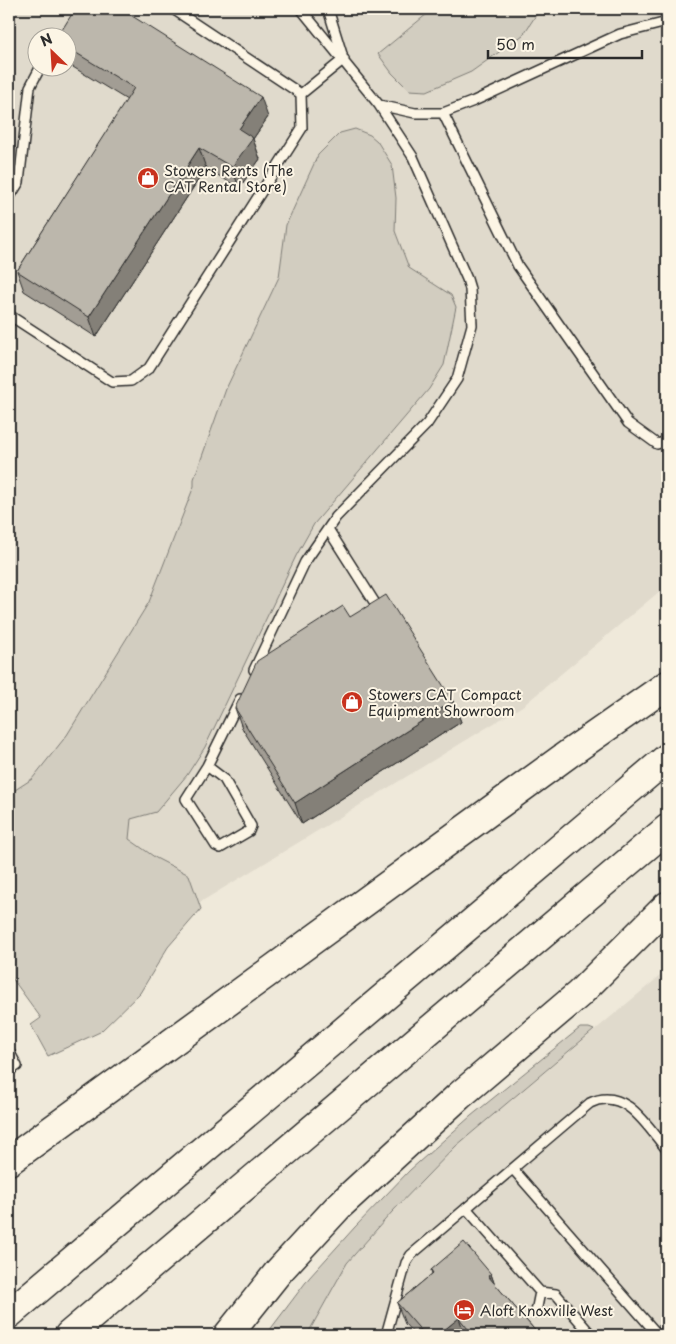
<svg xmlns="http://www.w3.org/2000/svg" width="676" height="1344" font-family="'Playpen Sans',sans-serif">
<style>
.built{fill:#e0dacc;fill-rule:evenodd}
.green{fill:#d2cdc0;stroke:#7e7c76}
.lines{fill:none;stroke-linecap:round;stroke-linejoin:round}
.lane-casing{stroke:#2b2b2b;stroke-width:12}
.highway-casing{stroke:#2b2b2b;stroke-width:31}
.lane{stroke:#fcf5e5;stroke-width:9}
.highway{stroke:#fcf5e5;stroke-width:28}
.wall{fill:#a29d94;stroke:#2b2b2b}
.shaded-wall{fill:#848078;stroke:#2b2b2b}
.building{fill:#bcb7ac;stroke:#2b2b2b}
.labels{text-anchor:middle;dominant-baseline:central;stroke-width:4;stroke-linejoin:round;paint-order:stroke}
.poi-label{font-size:14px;fill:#2b2b2b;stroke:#fcf5e5;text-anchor:start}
</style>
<rect width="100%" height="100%" fill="#efe9da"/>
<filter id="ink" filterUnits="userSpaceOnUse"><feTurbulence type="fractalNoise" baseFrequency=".02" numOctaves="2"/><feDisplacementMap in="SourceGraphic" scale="10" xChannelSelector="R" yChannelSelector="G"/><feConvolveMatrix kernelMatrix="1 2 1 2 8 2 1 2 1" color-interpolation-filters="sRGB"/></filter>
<g filter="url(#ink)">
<path class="built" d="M9 9H667V585L524 705 135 942 9 883ZM38 38H68V68H38Z
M667 970V1335H307L347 1263 392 1212 456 1146Z"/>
<path class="green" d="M433 9H540L523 35 471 72 427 91 409 90 392 73 378 54Z
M355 129 370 135 377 141 392 165 396 198 395 231 409 268 451 295 456 307 444 365 429 389 314 524 296 556 205 747 187 775 156 812 131 819 129 839 156 858 189 875 201 909 168 947 140 993 100 1032 48 1056 31 1025 41 1018 9 974V791L15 790 32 779 67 735 149 602 194 486V479L226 389 279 277 286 225 318 155 340 133Z
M580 1028H589L594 1030 456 1146 392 1212 347 1263 307 1335H266L309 1278 355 1227 410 1170 471 1116Z"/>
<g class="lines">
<g class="lane-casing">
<path id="lane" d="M173 9 301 94
M328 9 342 54
M301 94 344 59
M379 105 415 113H443L474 101 620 34 667 22
M443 113 518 266 628 423 657 444 667 441
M9 198 19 182 30 87 40 68
M9 315 112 382 131 381 149 368 302 128 301 94
M328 529 380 611
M254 670 305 562 336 517 427 424 457 379 472 325 470 289 467 279 413 157 379 105 301 9
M207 766 224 779 251 826 249 831 220 848 216 846 186 799 207 766 240 699
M9 1051 17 1066 9 1071
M513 1169 658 1335
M466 1208 540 1292 556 1294 588 1331 590 1335
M536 1312 540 1292
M386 1335 406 1263 411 1255 590 1103C625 1086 648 1127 667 1150"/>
</g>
<g class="highway-casing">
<path id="highway" d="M9 1161 571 752 667 685
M9 1314 667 758
M69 1335 667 829
M228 1335 279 1271 339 1206 459 1096 579 994 667 906"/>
</g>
<use href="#lane" class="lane"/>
<use href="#highway" class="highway"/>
</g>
<path class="wall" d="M68 38 268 117 253 139 260 159 239 188 206 168 96 337 24 291 17 271 127 100 68 64Z
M350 617 453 701 461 722 302 824 242 728 235 708Z
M431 1270 491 1274 494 1283 539 1335H415L405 1324 397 1303 432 1274Z"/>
<path class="shaded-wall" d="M261 97 268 117 253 139 260 159 239 188 232 167 239 129Z
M199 148 206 168 96 337 89 317Z
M453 701 461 722 302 824 295 803Z
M491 1274 498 1294 488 1276Z
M459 1318 465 1335H438Z"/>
<path class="building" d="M75 9H121L261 97 239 129 253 138 232 167 199 148 89 317 17 271 134 88 68 48V38H57Z
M386 595 453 701 295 803 235 708 257 661 343 606 350 617Z
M464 1242 491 1274 488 1276 539 1335H473L459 1318 438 1335H425L397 1303 433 1273 431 1270Z"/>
</g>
<defs>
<g id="shop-disc" transform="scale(1.125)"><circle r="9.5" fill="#c8321e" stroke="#fcf5e5"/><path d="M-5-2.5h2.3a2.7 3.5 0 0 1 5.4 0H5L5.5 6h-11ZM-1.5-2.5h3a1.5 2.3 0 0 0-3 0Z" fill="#fff"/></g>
<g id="hotel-disc" transform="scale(1.125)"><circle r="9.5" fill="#c8321e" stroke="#fcf5e5"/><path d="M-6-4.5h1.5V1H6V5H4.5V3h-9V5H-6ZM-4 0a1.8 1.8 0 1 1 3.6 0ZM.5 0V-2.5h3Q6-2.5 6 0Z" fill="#fff"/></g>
</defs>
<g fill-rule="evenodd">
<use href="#shop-disc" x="148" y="178"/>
<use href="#shop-disc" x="352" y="702"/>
<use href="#hotel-disc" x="464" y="1310"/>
</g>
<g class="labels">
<g class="poi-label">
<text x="164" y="170">Stowers Rents (The<tspan x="164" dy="16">CAT Rental Store)</tspan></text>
<text x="368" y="694">Stowers CAT Compact<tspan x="368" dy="16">Equipment Showroom</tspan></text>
<text x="480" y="1310">Aloft Knoxville West</text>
</g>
</g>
<rect width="676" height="1344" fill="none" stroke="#fcf5e5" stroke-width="30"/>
<rect x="15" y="15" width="646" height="1314" fill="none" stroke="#2b2b2b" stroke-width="2" filter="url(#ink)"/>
<g transform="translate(52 52) rotate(335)"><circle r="24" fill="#fcf5e5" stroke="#a8a49b"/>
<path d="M0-4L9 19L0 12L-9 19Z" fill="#c8321e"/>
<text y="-8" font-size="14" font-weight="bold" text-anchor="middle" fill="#2b2b2b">N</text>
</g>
<path d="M488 50v8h154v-8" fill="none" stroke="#2b2b2b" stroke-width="2.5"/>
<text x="496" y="50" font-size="15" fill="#2b2b2b" stroke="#fcf5e5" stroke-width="4" paint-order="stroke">50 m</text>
</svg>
